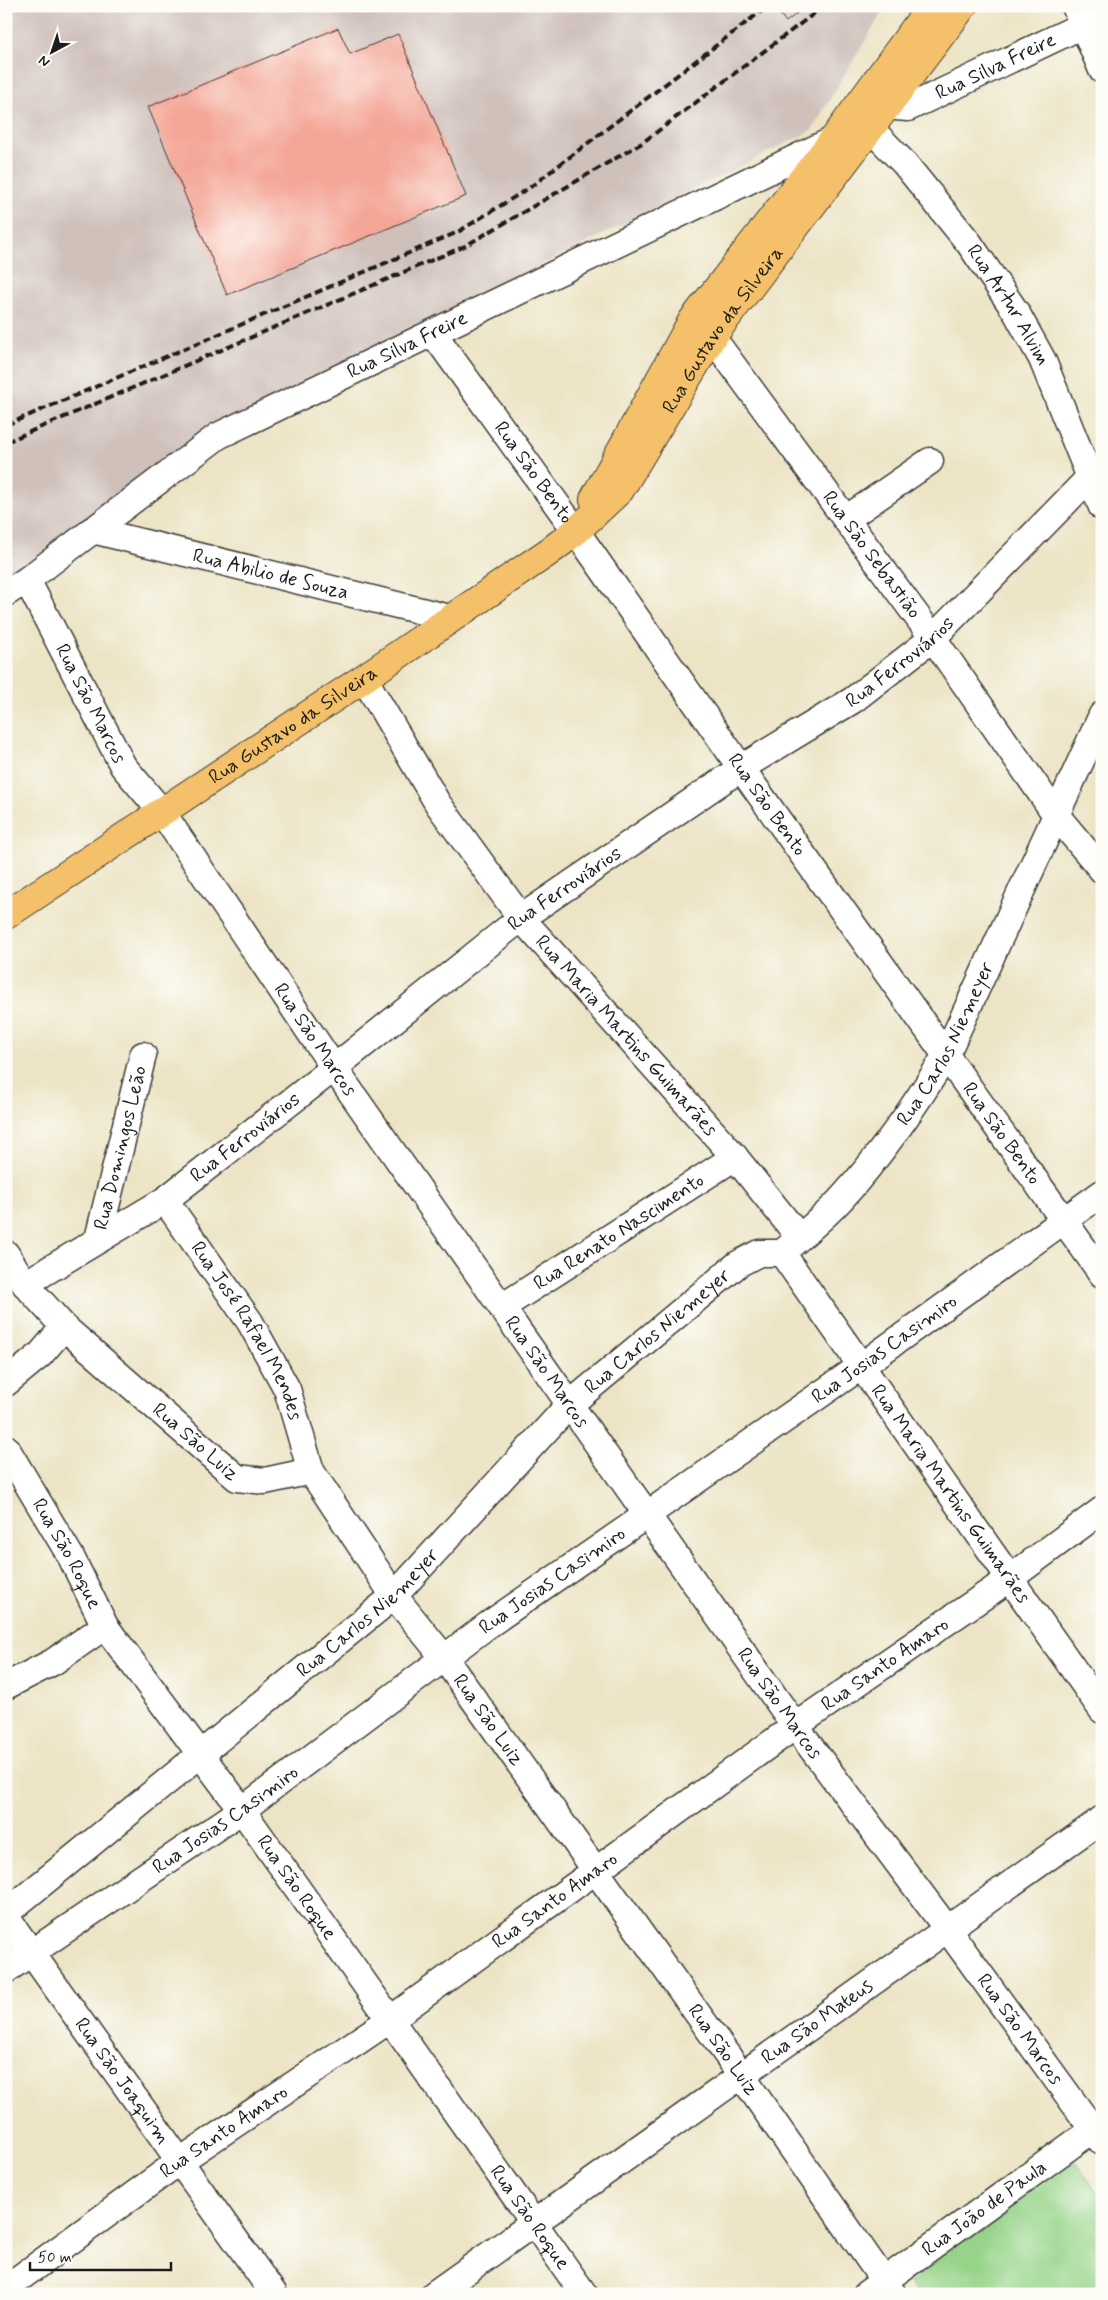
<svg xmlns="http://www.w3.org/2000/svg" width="1108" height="2300" font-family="Mynerve,sans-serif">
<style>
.industrial{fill:#cfc0ba}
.green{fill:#96d489;stroke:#597852}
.building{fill:#f4a697}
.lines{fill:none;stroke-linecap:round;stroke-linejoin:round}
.minor-casing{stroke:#3b3a35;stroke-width:29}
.major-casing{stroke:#3b3a35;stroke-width:30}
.minor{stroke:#fff;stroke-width:26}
.major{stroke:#f4c16b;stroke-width:28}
.rail{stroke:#1c1c1c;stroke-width:4;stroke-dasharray:8 4;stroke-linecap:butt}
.labels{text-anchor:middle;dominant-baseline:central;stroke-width:4.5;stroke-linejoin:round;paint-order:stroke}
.street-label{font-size:20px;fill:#1c1c1c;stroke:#fdfcf7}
</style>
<rect width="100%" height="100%" fill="#fdfcf7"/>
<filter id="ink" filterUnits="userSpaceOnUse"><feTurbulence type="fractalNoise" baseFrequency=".02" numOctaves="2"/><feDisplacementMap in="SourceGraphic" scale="10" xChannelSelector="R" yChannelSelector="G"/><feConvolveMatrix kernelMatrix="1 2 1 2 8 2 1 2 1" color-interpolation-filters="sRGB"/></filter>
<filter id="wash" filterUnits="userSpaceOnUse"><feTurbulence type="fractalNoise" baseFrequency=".0096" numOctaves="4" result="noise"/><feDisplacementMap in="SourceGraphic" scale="20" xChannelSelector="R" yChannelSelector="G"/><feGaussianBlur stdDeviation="1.12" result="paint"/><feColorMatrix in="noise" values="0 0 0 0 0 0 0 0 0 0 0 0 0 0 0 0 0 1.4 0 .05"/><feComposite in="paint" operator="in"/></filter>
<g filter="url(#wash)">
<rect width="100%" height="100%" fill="#ece4c5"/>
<path class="industrial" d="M6 6H886L811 131 245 412 6 586Z"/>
<path class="green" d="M1070 2155 1102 2199V2294H918L903 2274Z"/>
<g id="blocks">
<path class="building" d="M782 6H806L786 22 777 10Z
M338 28 350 54 398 34 466 196 227 295 148 107Z"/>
</g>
</g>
<g filter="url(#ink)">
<use href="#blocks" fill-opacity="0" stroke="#3b3a35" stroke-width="1"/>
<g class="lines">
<g class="minor-casing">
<g id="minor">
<path d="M1075 6 1102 70"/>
<path id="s1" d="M888 103 896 107 908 108 1102 16"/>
<path id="s2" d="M871 129 905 164 969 243 1016 312 1042 359 1102 507"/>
<path id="s3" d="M433 333 576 531 741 768 1102 1274"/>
<path id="s4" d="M712 337 933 638 1056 815 1102 870"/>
<path d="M846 519 930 461"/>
<path id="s5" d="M92 530 450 618"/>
<path id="s6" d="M27 580 123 766 162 812 334 1068 795 1726 948 1930 1102 2142"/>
<path id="s7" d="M6 593 27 580 218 436 833 140"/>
<path id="s8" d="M364 678 438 804 521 918 735 1157 799 1237"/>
<path id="s9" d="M165 1200 250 1322 287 1389 311 1471"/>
<path id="s10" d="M98 1239 143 1055"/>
<path id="s11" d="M782 1253 1102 1710"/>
<path id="s12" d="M6 1254 25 1284 64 1327 237 1478 265 1481 311 1471 394 1596 445 1659 596 1871 742 2076 893 2294"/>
<path id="s13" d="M25 1284 165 1200 334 1068 521 918 741 768 853 700 933 638 1089 478"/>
<path id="s14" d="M502 1307 735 1157"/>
<path d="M6 1383 40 1355 64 1327"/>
<path id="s15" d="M6 1448 71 1557 105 1626 242 1810 584 2294"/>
<path d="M6 1686 53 1662 105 1626"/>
<path id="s16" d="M6 1913 394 1596 569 1405 738 1264 759 1253H782C802 1235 824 1218 842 1198 882 1154 915 1106 946 1055L1102 715"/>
<path id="s17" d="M6 1917 274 2294"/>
<path id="s18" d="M6 1970 242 1810 488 1625 860 1367 1102 1193"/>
<path id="s19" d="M6 2288 180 2161 391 2019 795 1726 1009 1579 1102 1510"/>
<path id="s20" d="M434 2294 1102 1819"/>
<path id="s21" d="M866 2294 1102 2123"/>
</g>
</g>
<g class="major-casing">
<g id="major">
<path d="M594 499 692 321 833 140 931 6"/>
<path id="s22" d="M6 915 364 678 550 551 576 531 620 490 712 337 963 6"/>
</g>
</g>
<use href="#minor" class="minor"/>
<use href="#major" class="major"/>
<path class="rail" d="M6 425 458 232 529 188 768 6
M6 442 465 246 642 143 824 6"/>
</g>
</g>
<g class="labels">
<g class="street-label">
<text stroke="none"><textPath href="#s1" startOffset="118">Rua Silva Freire</textPath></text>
<text stroke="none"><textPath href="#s2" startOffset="224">Rua Artur Alvim</textPath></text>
<text stroke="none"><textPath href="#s22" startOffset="938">Rua Gustavo da Silveira</textPath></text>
<text stroke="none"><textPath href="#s7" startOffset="474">Rua Silva Freire</textPath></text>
<text stroke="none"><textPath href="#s3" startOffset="172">Rua São Bento</textPath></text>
<text stroke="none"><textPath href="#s4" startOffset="270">Rua São Sebastião</textPath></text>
<text stroke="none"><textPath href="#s5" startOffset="184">Rua Abilio de Souza</textPath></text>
<text stroke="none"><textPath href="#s13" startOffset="1075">Rua Ferroviários</textPath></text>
<text stroke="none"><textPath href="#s6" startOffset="139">Rua São Marcos</textPath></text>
<text stroke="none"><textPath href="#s22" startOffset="344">Rua Gustavo da Silveira</textPath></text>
<text stroke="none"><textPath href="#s3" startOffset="578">Rua São Bento</textPath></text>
<text stroke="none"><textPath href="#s13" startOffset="670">Rua Ferroviários</textPath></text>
<text stroke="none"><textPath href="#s8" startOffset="445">Rua Maria Martins Guimarães</textPath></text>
<text stroke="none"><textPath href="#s6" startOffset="544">Rua São Marcos</textPath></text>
<text stroke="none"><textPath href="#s16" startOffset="1295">Rua Carlos Niemeyer</textPath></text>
<text stroke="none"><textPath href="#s3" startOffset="982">Rua São Bento</textPath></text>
<text stroke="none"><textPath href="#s13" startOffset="265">Rua Ferroviários</textPath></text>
<text stroke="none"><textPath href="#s10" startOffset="94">Rua Domingos Leão</textPath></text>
<text stroke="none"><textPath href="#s14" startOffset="139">Rua Renato Nascimento</textPath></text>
<text stroke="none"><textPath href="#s16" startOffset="875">Rua Carlos Niemeyer</textPath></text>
<text stroke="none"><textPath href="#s9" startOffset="155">Rua José Rafael Mendes</textPath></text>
<text stroke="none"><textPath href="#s18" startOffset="1076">Rua Josias Casimiro</textPath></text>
<text stroke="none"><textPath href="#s6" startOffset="949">Rua São Marcos</textPath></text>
<text stroke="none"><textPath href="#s12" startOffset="268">Rua São Luiz</textPath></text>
<text stroke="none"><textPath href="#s11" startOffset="294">Rua Maria Martins Guimarães</textPath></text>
<text stroke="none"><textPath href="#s15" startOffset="122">Rua São Roque</textPath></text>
<text stroke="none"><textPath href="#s18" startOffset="671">Rua Josias Casimiro</textPath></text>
<text stroke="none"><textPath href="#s16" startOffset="470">Rua Carlos Niemeyer</textPath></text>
<text stroke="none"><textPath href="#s19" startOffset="1078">Rua Santo Amaro</textPath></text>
<text stroke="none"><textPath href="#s6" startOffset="1354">Rua São Marcos</textPath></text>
<text stroke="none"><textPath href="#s12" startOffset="704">Rua São Luiz</textPath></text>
<text stroke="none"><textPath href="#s18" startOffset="266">Rua Josias Casimiro</textPath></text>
<text stroke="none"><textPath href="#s15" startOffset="528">Rua São Roque</textPath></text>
<text stroke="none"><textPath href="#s19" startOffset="672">Rua Santo Amaro</textPath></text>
<text stroke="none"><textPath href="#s20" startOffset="470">Rua São Mateus</textPath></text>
<text stroke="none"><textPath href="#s6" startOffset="1759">Rua São Marcos</textPath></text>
<text stroke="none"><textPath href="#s12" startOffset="1109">Rua São Luiz</textPath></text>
<text stroke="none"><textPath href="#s17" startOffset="201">Rua São Joaquim</textPath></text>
<text stroke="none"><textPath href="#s19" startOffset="268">Rua Santo Amaro</textPath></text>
<text stroke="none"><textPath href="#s21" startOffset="146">Rua João de Paula</textPath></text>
<text stroke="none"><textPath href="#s15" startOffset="932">Rua São Roque</textPath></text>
</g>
</g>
<rect width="1108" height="2300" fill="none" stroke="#fdfcf7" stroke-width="25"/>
<g transform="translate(52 52) rotate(220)" stroke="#fdfcf7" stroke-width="4" paint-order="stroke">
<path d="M0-4L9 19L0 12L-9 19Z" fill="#1c1c1c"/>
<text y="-8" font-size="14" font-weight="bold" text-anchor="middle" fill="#1c1c1c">N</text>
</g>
<path d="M30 2262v8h141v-8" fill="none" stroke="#1c1c1c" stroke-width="2.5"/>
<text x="38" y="2262" font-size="15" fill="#1c1c1c" stroke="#fdfcf7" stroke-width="4" paint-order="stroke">50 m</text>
</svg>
